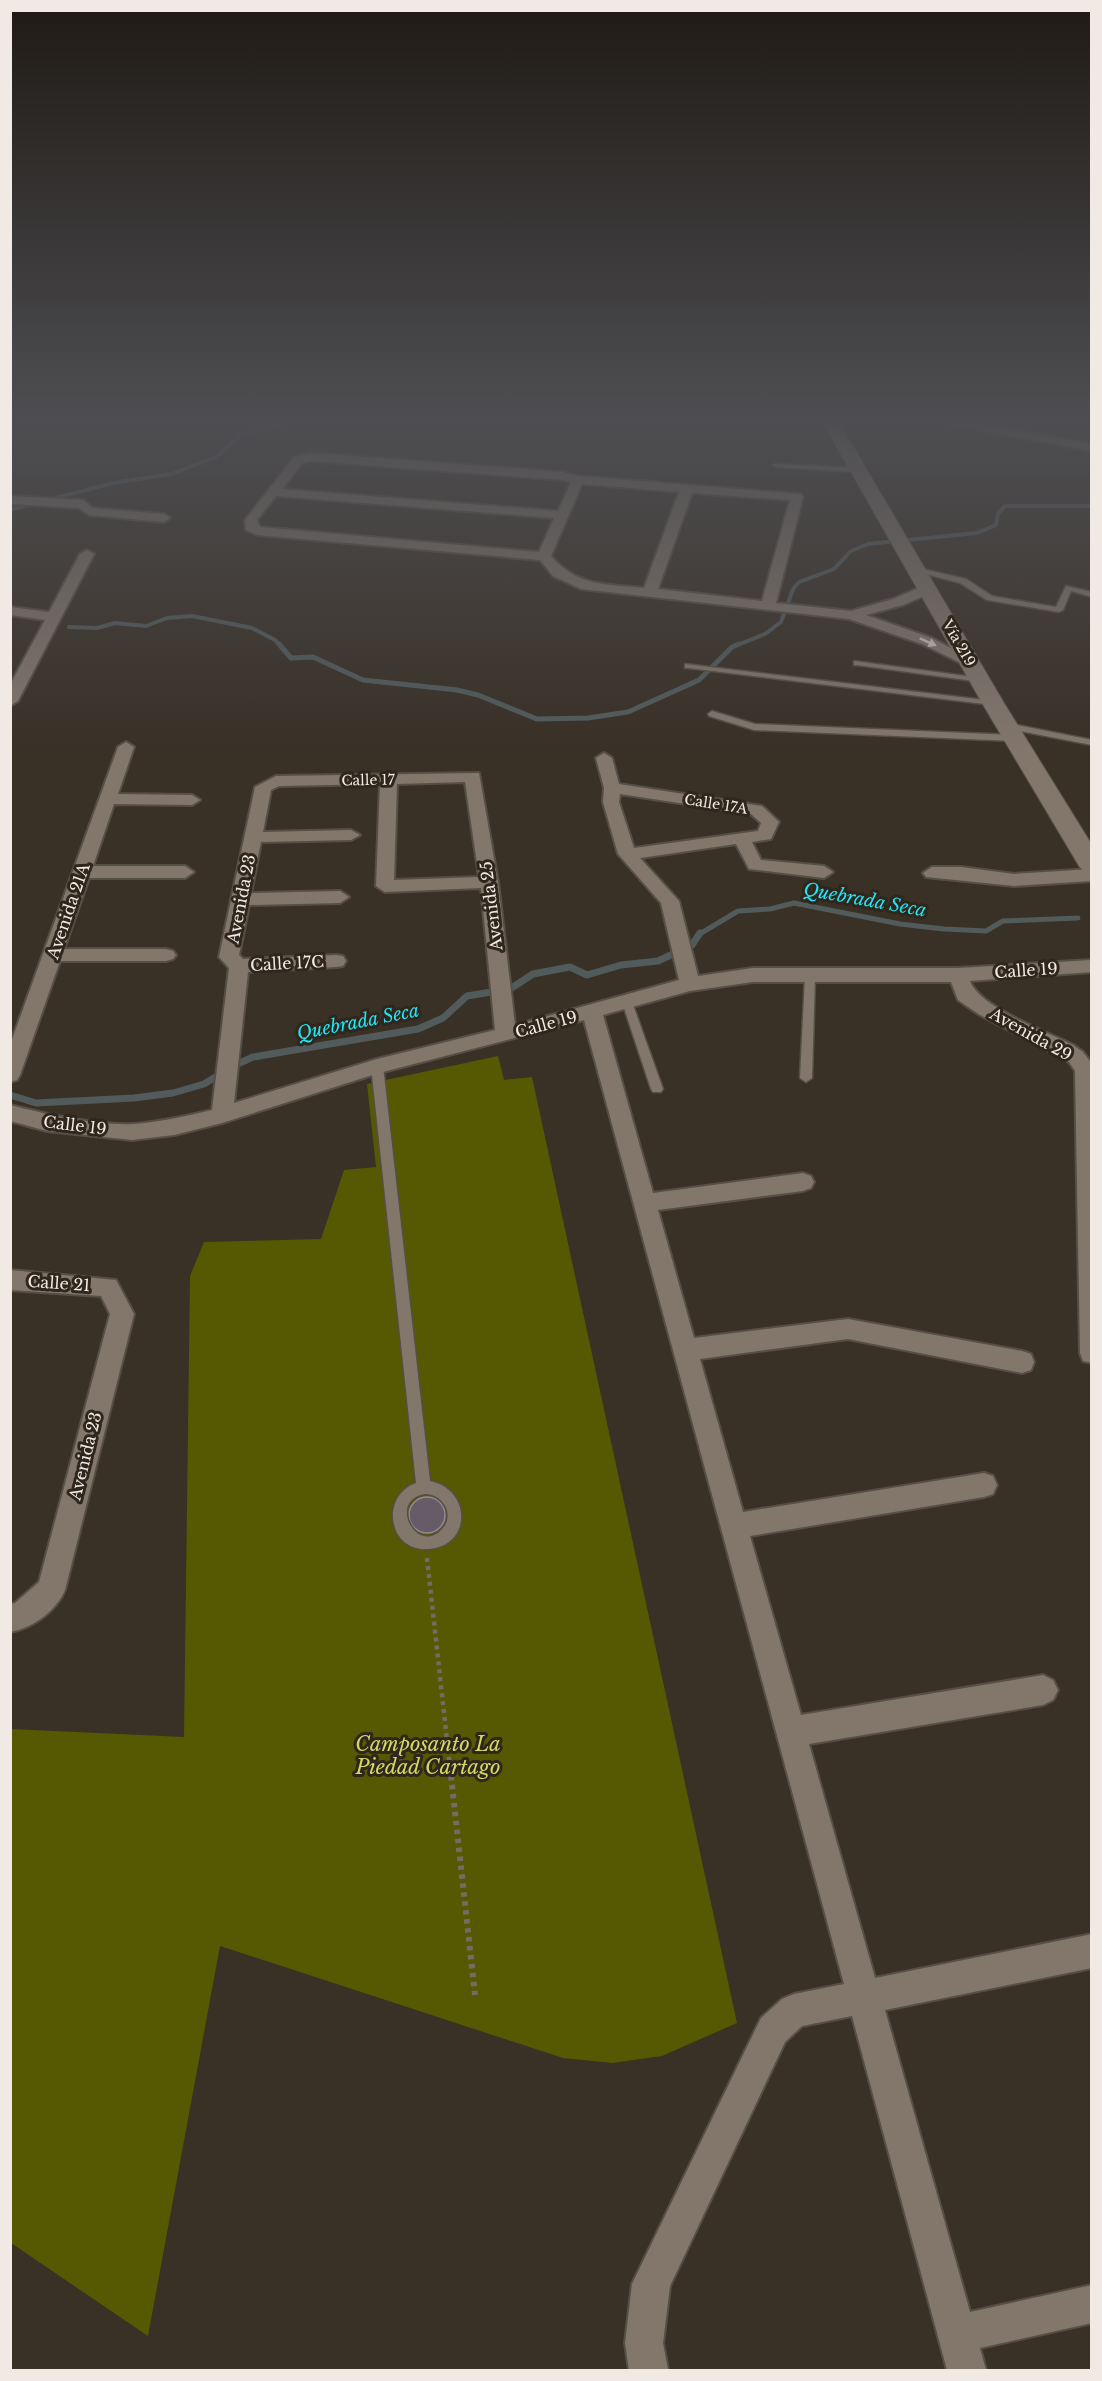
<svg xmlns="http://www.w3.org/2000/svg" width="1102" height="2381" font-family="'Libre Baskerville',serif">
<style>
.green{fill:#575802}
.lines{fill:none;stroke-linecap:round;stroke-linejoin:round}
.stream-far2{stroke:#525b5b;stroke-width:4}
.stream-far1{stroke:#525b5b;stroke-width:5}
.stream{stroke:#525b5b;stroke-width:7}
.building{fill:#655c68;stroke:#948a97;stroke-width:1.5}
.service-casing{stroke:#564f46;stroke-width:3}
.minor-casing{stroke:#564f46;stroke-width:4}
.secondary-casing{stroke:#564f46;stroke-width:2}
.path-far1{stroke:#746b63;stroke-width:4.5;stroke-dasharray:4 4;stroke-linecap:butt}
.path{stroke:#746b63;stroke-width:6;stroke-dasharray:4.5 4.5;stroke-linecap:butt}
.service{fill:#83776c;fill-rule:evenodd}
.minor{fill:#83776c;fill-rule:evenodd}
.secondary{fill:#83776c;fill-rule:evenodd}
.oneway{fill:#d0c8c0}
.labels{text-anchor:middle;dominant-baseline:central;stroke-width:6;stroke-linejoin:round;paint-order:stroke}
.far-street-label{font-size:14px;fill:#f1eae4;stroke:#2f261c}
.street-label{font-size:16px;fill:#f1eae4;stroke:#2f261c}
.water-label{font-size:18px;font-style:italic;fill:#21e6f9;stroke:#2f261c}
.near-park-label{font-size:20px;font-style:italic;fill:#d4d863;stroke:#2f261c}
</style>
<rect width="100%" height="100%" fill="#393026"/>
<path class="green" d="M498 1056 504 1080 532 1077 737 2023 662 2056 612 2063 563 2058 220 1946 148 2336 11 2243V1729L184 1737 190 1276 204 1242 321 1239 344 1170 376 1167 367 1084Z"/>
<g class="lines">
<path class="stream-far2" d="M10 510 113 483 171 474 216 457 240 435 263 428 316 419
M69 627 97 628 115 623 146 626 167 618 192 616 252 628 275 640 280 646
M735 646 765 634 781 622 793 589 799 582 834 569 851 551 868 544 977 533 996 525 998 514 1005 506H1092"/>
<path class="stream-far1" d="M279 644 291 658 313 657 363 680 457 690 478 695 537 719 588 718 628 712 699 680 732 647 739 644
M698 935 738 911 770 909 794 903 900 924 944 929 986 931 1003 921 1078 918"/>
<path class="stream" d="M231 1067 253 1057 418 1029 443 1018 467 996 510 989 533 974 570 967 587 975 621 965 658 961 692 945 700 933
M10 1095 36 1103 134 1098 173 1093 204 1084 222 1073"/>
</g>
<path class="building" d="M409 1515a18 18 0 1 1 36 0a18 18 0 1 1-36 0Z"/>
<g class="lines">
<g class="service-casing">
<path id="service" d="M774 464 859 468 862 470 859 472 776 467 773 465Z
M914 567 966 579 992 596 1056 607 1066 586 1092 592V597L1071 591 1063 610 1059 612 987 600 960 583 914 571Z
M854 661 981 678 985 680 981 682 857 665H854Z
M685 664 993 701 997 703 993 705 688 668H685Z
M712 711 755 724 1014 735 1018 738 1014 741 754 730 709 716 708 714Z
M1007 723 1092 740V745L1004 728V724Z
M810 973 815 976 812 1078 806 1082 800 1078 805 976Z
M627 998 632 1002 663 1089 661 1092H653L651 1089 622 1002Z
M377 1062 383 1066 430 1481C473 1490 471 1547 428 1549 389 1552 379 1497 416 1483L371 1066ZM425 1494C442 1494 455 1513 443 1528 418 1558 386 1500 425 1494Z"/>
</g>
<g class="minor-casing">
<path id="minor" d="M930 419H955L1092 444V451L936 422Z
M311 453 563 472 578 476 801 494 803 497 776 603 851 611 893 599 923 586H933V592L903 605 866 615 932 638 977 662 975 665H965L922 644 849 619 581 589 553 576 540 560 257 535 246 530 245 520 294 457ZM311 461 563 480 571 482 558 511 282 489 302 463ZM582 484 679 492 644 588C607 584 577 587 551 556ZM692 493 790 500 762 601 658 589ZM276 496 554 518 539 552 260 527 257 520Z
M10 496 83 500 93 508 164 514 170 518 164 522 89 515 79 508 10 504Z
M87 550 94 554 18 701 10 706V685L45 620 10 615V607L49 612 80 554Z
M126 742 134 747 118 794 192 795 200 800 192 805 114 804 93 866H185L194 872 185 878H89L64 949H166L173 951 176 955 173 959 166 961H60L20 1075 17 1080 10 1082V1045L118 747Z
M604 753 612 758 619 784 762 806 779 822 771 839 752 842 761 860 824 866 833 872 824 878 749 869 736 844 640 858 679 901 698 976 753 968H958L1092 960V972L970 981C979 1007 1047 1032 1073 1045L1083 1052 1092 1064V1363L1083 1361 1080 1353 1075 1071 1069 1062 980 1015 958 1000 951 982H753L690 991 603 1015 653 1193 803 1173 811 1176 814 1182 811 1188 803 1191 658 1210 694 1338 848 1319 1022 1351 1031 1354 1034 1362 1031 1370 1022 1373 848 1339 700 1359 743 1512 984 1473 993 1476 997 1485 993 1494 984 1497 750 1536 801 1715 1043 1675 1053 1680 1058 1690 1053 1700 1043 1705 809 1744 875 1978 1092 1934V1968L885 2010 970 2312 1092 2285V2323L980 2348 986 2370H947L852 2016 802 2026 785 2042 670 2286 663 2343 668 2370H629L625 2343 632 2284 761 2018 782 1999 794 1994 844 1984 584 1020 379 1073 222 1123 174 1135 132 1140 47 1131 10 1121V1105C45 1114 99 1126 134 1124 161 1122 186 1116 212 1110L229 968 219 957 255 787 276 776 479 773 498 882 515 1025 679 980 661 903 618 854 603 802 604 788 596 758ZM465 782 479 877 394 880 397 784ZM380 784 376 886 385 892 481 888 495 1030 377 1059 234 1103 248 972 336 967 343 966 346 961 343 956 336 955 243 959 239 955 249 905 340 903 349 897 340 891 251 893 261 842 351 840 360 835 351 830 263 832 271 790 279 786ZM620 794 751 814 761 823 758 831 634 848 619 802Z
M932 867H961L1014 874 1092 869V881L1014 886 926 877 923 873Z
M10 1270 116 1280 134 1314 65 1590C56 1611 33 1628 10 1632V1604L15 1603 39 1582 110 1314 101 1296 10 1290Z"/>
</g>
<g class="secondary-casing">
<path id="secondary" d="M821 419H837L1004 703 1092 845V874L1083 871 1079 866 982 703Z"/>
</g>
<path class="path-far1" d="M427 1558 451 1777"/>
<path class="path" d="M451 1776 475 1995"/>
<use href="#service" class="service"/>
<use href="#minor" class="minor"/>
<use href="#secondary" class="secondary"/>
</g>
<defs><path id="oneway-solid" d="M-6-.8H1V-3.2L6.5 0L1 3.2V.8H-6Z" transform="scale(1.5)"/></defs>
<use class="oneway" href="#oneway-solid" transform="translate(928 642) rotate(24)"/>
<linearGradient id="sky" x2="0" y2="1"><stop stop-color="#1f1a15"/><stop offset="0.56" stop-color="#4e4e52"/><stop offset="1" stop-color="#4e4e52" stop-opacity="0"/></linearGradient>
<rect width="1102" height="752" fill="url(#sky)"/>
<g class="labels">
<g class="far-street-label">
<text transform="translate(959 643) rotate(60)">Vía 219</text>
<text transform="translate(368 780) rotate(-1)">Calle 17</text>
<text transform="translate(716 804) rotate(9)">Calle 17A</text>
</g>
<g class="street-label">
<text transform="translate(241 899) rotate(-79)">Avenida 23</text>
<text transform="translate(491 906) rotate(-97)">Avenida 25</text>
<text transform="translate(68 911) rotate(-71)">Avenida 21A</text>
<text transform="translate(287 963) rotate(-3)">Calle 17C</text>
<text transform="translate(1026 970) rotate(-4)">Calle 19</text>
<text transform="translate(546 1024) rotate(-15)">Calle 19</text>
<text transform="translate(1031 1034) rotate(29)">Avenida 29</text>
<text transform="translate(75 1125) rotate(7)">Calle 19</text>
<text transform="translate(59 1283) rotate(4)">Calle 21</text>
<text transform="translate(85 1456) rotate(-76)">Avenida 23</text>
</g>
<g class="water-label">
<text transform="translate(865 900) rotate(10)">Quebrada Seca</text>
<text transform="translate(358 1022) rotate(-11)">Quebrada Seca</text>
</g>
<g class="near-park-label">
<text x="428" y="1744">Camposanto La<tspan x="428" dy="23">Piedad Cartago</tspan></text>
</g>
</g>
<rect width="1102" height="2381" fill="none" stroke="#f1eae4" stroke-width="24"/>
</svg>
